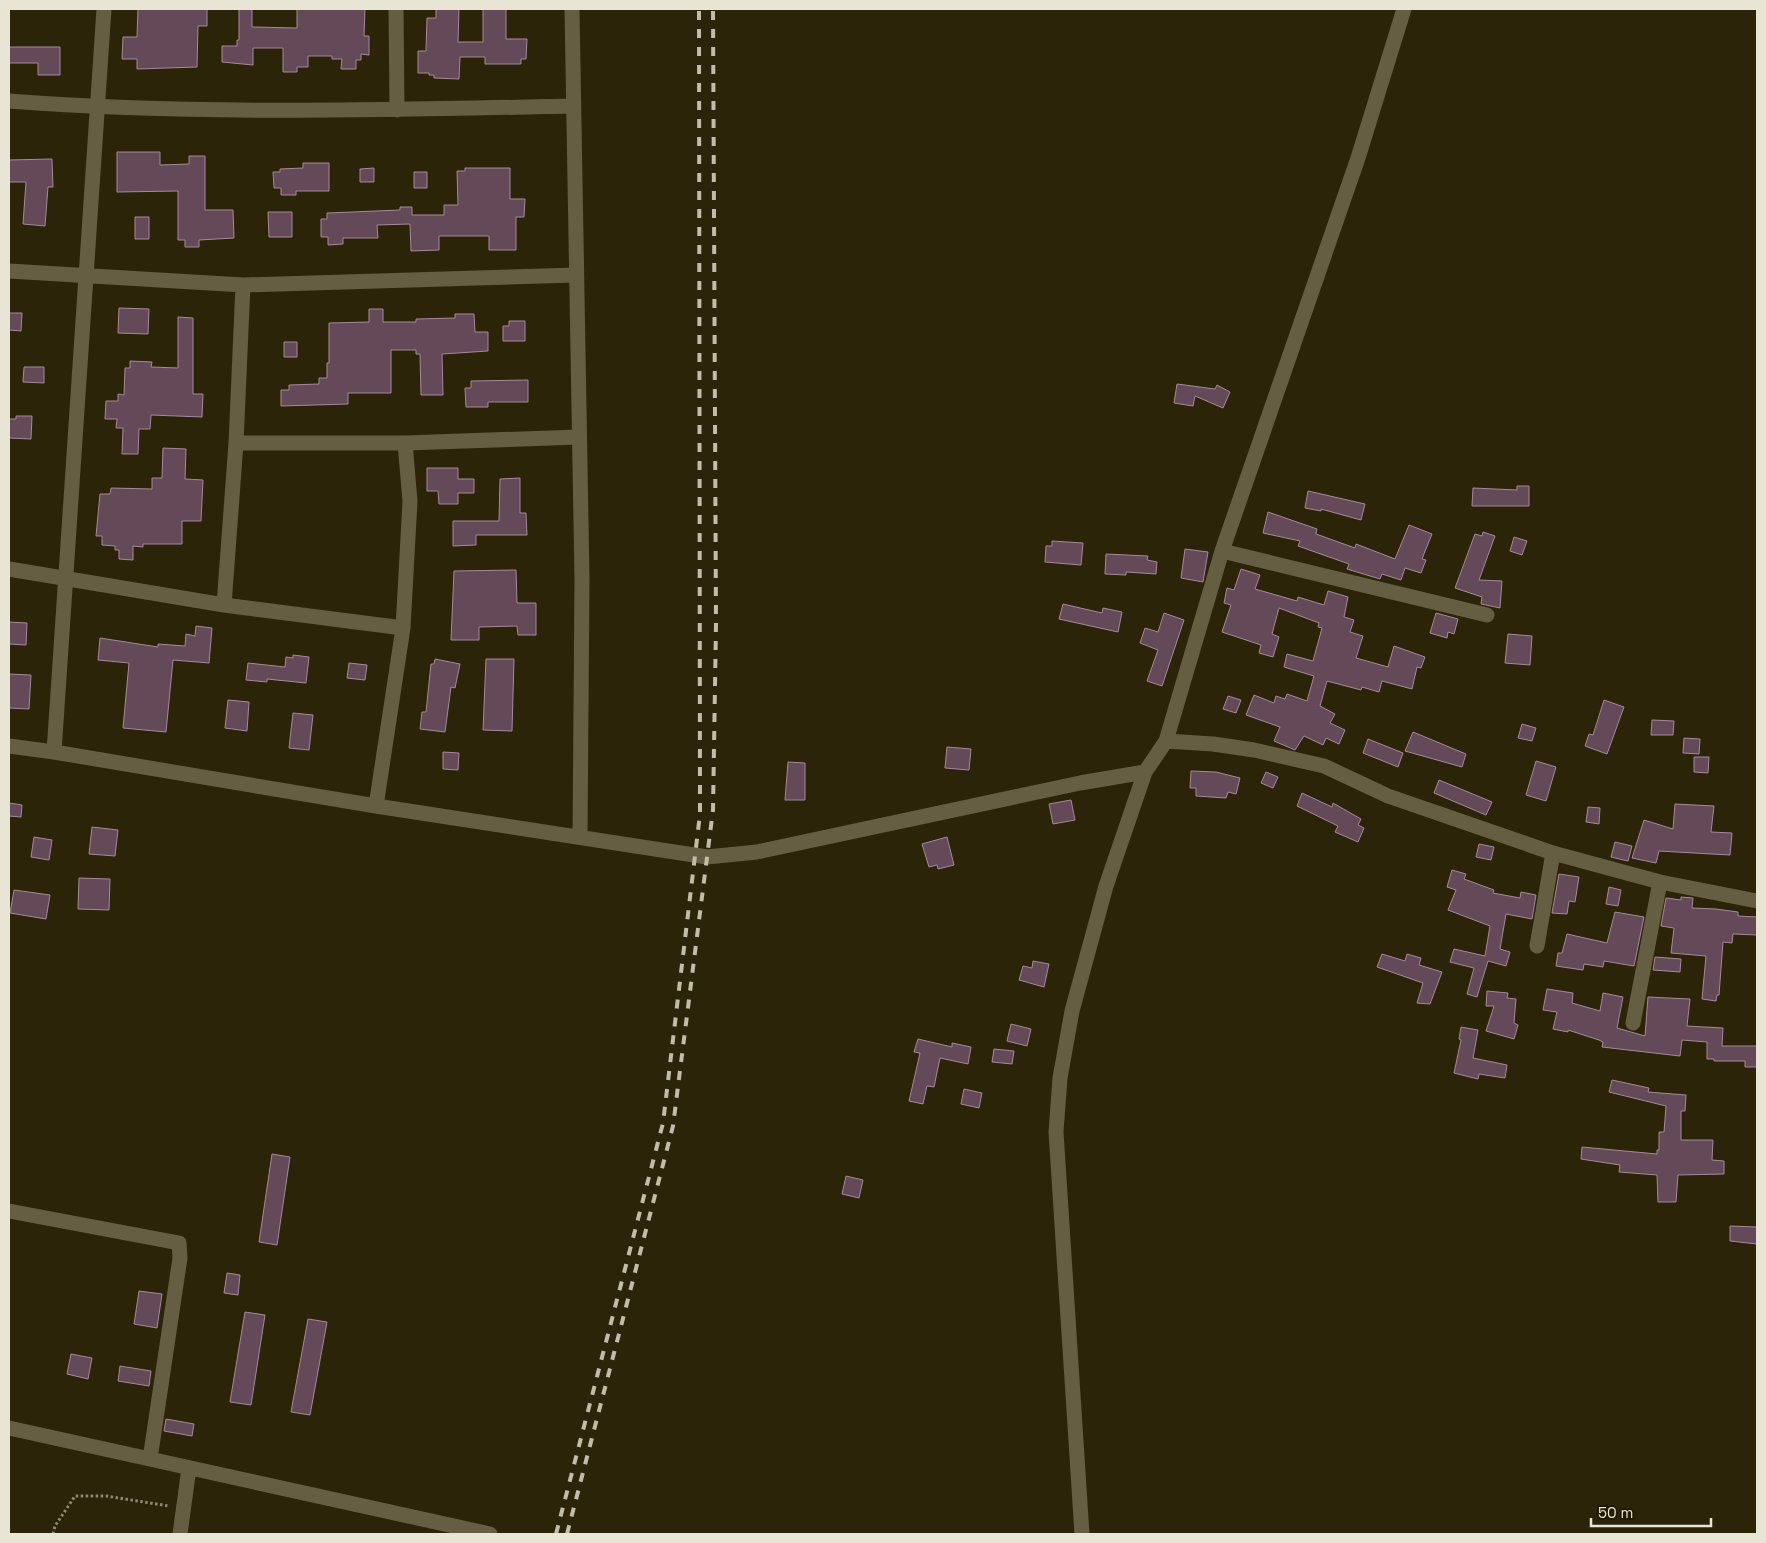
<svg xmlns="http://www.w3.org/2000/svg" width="1766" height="1543" font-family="'Space Grotesk',sans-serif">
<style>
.building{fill:#644a59;stroke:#a6899a}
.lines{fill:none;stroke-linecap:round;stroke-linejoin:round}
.path{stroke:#8d8873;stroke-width:3;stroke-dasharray:2.5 2.5;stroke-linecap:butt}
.minor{stroke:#665e42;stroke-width:15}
.rail{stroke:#c1bdaa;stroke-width:4;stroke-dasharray:9 9;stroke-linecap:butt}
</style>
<rect width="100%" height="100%" fill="#2b2409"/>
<path class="building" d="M138 9H207V26H198L197 67 137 69V59H122L123 37H137Z
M239 9H252V27L297 28V9H365L364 36H369V55L361 54V60H356V69H341L342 59H332V56H308V67H297V72H283V48H253V65L222 62V46H237V40H239Z
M436 9H459L458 42H483V9H506V39H527L526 59H521V64H485V57H460L459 79 434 78V75H429V73H418V51H426L427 18H436Z
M9 47H60V75H38V63H9Z
M117 152H160V165L189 164V156H205V210H233L234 238 199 240V247H185V240H178V191L117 192Z
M52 159 53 187H48L45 226 23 224 26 182H9V160Z
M303 163H329V191H296V195H281V188H274L273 172H280V169L303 168Z
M374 168V182H360V169Z
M465 168H510V199H525L524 217H516V250H489V236H439V250L411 251 410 224 377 225 378 238H343V244L328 245V237H321V219H327V213L400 210V207H412V215H444V205H458L457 171H465Z
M414 172H427V188H414Z
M268 212H292V237H269Z
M135 217H149V239H135Z
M119 308 149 309 148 334 118 333Z
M369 309H383V322H416V319L455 318V314H474L475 332H488V351L442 354 443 395H421L420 354H416V350H391V393H348V404L281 406V390H289V385L319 384V378H327V363H329V323L369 322Z
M9 313H22L21 331 9 330Z
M178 317 193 318V394H203L202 417 151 415 150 429H139L138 454H122L123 428H116L117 419H105L106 401H118V394L124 395 125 368H130V361L152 362 151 367 178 368Z
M509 321H525V341H503V326H509Z
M284 342H297V357H284Z
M24 367H44V383L23 382Z
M528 380V402H488V407H466L465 388H471V381Z
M1177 384 1215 389 1217 385 1230 392 1223 408 1195 396 1193 406 1174 403Z
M16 416H32L31 439 9 438V419H16Z
M163 448 186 449 185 479 203 480 201 521H182V544H143V547L133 546V560L119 559V550H115V546L102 545V536H96L100 494H110L111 488 152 489V478H162Z
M427 468H458V479H474V493H458V504H439L438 491H427Z
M520 478V513H526L527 535H476V545L453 546V521H499L500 479Z
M1517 486H1529V506H1472L1473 488 1517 490Z
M1308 491 1365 504 1361 520 1321 509V511L1305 508Z
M1268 512 1317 529 1316 534 1355 548 1356 544 1395 559 1409 525 1432 534 1422 559 1426 560 1421 573 1405 568 1401 580 1382 574 1380 579 1347 569 1349 564 1298 546 1300 541 1263 533Z
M1483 532 1495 536 1479 580 1502 581 1500 608 1481 604 1482 597 1455 588 1475 534 1482 536Z
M1514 537 1527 541 1522 555 1510 551Z
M1052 541 1083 543 1081 565 1045 562 1046 546H1052Z
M1185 549 1208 552 1203 582 1181 578Z
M1106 554 1148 556 1147 560 1157 562 1156 574 1126 572V575L1105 574Z
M1241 569 1260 575 1255 589 1297 601 1298 597 1324 605 1328 591 1348 597 1344 617 1354 620 1350 632 1363 636 1356 658 1388 667 1394 646 1425 657 1421 668 1417 667 1412 689 1382 681 1379 692 1362 687 1361 690 1327 681 1320 706 1335 714 1330 723 1345 730 1339 744 1326 738 1323 745 1304 736 1295 750 1274 741 1280 727 1246 715 1254 695 1274 703 1276 696 1285 699 1287 694 1307 701 1314 676 1284 667 1287 654 1313 661 1322 628 1318 627 1319 623 1279 608 1272 634 1279 637 1273 657 1259 653 1261 645 1222 632 1231 605 1224 603 1227 588 1234 590Z
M516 570 517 603H536V635H518L517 626 479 627V640H451L454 571Z
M1063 604 1102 613 1103 608 1122 612 1118 632 1059 619Z
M1164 613 1184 620 1162 686 1147 681 1158 650 1140 643 1145 628 1158 632Z
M1436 613 1458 619 1454 634 1448 632 1447 638 1430 633Z
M9 622 27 623 26 645 9 644Z
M196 626 212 628 209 663 173 660 166 732 123 728 129 663 98 660 100 638 158 647V644L185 646 186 634 195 636Z
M1508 634 1532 636 1530 665 1505 663Z
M293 655 309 657 306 683 267 679V682L246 680 248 663 285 667 286 657 293 658Z
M435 659 460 664 455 688 451 687 445 732 420 729 422 712H426L431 664H434Z
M486 659H514L512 731 483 730Z
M349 663 367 665 365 680 347 678Z
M9 674 31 675 29 709 9 708Z
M1228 696 1241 700 1236 713 1223 709Z
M228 700 249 702 247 731 225 728Z
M1604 700 1624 707 1607 754 1585 746 1589 734 1593 735Z
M293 713 313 715 309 750 289 748Z
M1652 720 1674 721 1673 735H1651Z
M1522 724 1536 728 1532 741 1518 738Z
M1413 732 1466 754 1462 767 1405 751Z
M1684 738 1700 739 1699 754 1683 753Z
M1368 739 1403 753 1398 767 1363 753Z
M947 747 971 749 969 770 945 768Z
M443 752 459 753 458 770 443 769Z
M1694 757H1709L1708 773 1694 772Z
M1536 761 1556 767 1546 801 1526 795Z
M788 762 805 763V800H785Z
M1191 771 1216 772 1240 778 1236 794 1228 792 1226 798 1196 796V788H1190Z
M1266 772 1278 777 1273 788 1261 783Z
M1439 780 1492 802 1486 815 1434 793Z
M1302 793 1332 807 1333 803 1361 819 1358 825 1364 828 1358 842 1335 832 1338 826 1297 806Z
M1071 800 1075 820 1053 824 1049 804Z
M9 803 22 805 21 817 9 816Z
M1675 804 1714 806 1711 832 1732 833 1730 855 1659 851 1656 863 1632 858 1644 820 1673 829Z
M1588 807 1600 808 1599 824 1586 822Z
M92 827 118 830 115 856 89 854Z
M34 837 52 840 49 860 31 857Z
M947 837 954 865 938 869 937 865 929 867 922 844Z
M1615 842 1632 846 1628 861 1611 857Z
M1479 844 1494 847 1491 860 1476 857Z
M1452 870 1466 874 1464 879 1494 890 1493 893 1520 898 1521 892 1536 895 1532 919 1506 914 1500 949 1510 952 1506 966 1488 961 1477 997 1467 994 1474 968 1450 962 1454 949 1485 956 1490 926 1448 910 1456 890 1447 887Z
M1559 874 1579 877 1575 902 1569 901 1567 914 1552 913Z
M79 878 110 879 109 910 78 909Z
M1609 887 1621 890 1618 906 1606 904Z
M14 890 50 895 46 919 10 913Z
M1681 897 1693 898 1692 908 1716 909 1738 912V916L1757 917V935L1733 934 1732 943 1723 942 1719 995H1717L1716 1001 1702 999 1706 956 1671 953 1674 928 1661 926 1666 898 1681 900Z
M1615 912 1644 917 1634 966 1604 961 1603 967 1584 964 1583 970 1556 966 1558 953H1562L1567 934 1607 943Z
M1382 954 1405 961 1407 954 1421 958 1419 965 1442 972 1430 1004 1417 1003 1423 983 1377 967Z
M1655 957 1681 959 1680 972 1653 970Z
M1033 961 1049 964 1044 987 1019 980 1023 966 1032 968Z
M1547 989 1573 993 1572 1003 1600 1011 1603 993 1623 997 1617 1028 1645 1036 1648 997 1690 999 1687 1026 1723 1028 1722 1046H1757V1067H1745V1061H1714V1059H1707V1042L1682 1040 1680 1056 1602 1047 1603 1042 1599 1040 1568 1030V1032L1553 1029 1557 1012 1543 1010Z
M1487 991 1508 993 1507 998 1516 999 1514 1023 1518 1025 1514 1039 1486 1031 1494 1006H1486Z
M1011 1024 1031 1029 1027 1046 1007 1041Z
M1461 1027 1478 1030 1473 1058 1507 1065 1505 1078 1479 1074 1478 1079 1454 1073 1461 1040 1459 1039Z
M918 1039 952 1047V1043L971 1047 968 1064 940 1058 934 1087 927 1086 923 1104 909 1101 920 1053 914 1052Z
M994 1049 1014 1051 1012 1064 992 1062Z
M1612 1080 1649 1088 1648 1092 1686 1095 1685 1111H1681V1140H1713L1712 1160 1724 1161V1174L1678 1175 1676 1202H1658L1657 1175 1619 1172 1620 1165 1581 1159 1582 1147 1657 1154V1150H1659V1132H1664L1666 1106 1609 1092Z
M964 1089 982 1093 979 1108 961 1104Z
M272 1154 290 1157 277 1245 259 1242Z
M846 1176 863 1180 859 1198 842 1194Z
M1730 1226 1757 1227V1244L1730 1241Z
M227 1273 240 1275 238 1295 224 1293Z
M139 1291 162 1294 157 1328 134 1324Z
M245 1312 265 1315 251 1405 230 1402Z
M308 1319 327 1322 310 1415 291 1412Z
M71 1354 92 1358 88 1379 67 1374Z
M120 1366 151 1371 149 1386 118 1381Z
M166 1419 194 1424 192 1436 164 1431Z"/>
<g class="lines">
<path class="path" d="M53 1534 55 1526 75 1496H106L169 1506"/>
<path class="minor" d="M396 9 397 110
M572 9 582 579 580 837
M9 101C196 115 386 110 573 106
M9 271 243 285 576 275
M236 443H405L579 437
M1222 551 1487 615
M9 569 224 605 403 628
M224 605 236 443 243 285
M1166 741 1213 744 1254 750 1324 766 1388 796 1553 853 1660 882 1757 901
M9 746 54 752 376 806 707 857 757 852 1080 783 1145 772
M54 752 104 9
M376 806 403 628 410 501 405 443
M1537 946 1553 853
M1633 1023 1660 882
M9 1211 179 1243 180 1258 150 1459
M9 1428 490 1534
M180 1534 189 1468
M1082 1534 1056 1132 1060 1078 1072 1011 1106 886 1145 772 1166 741 1222 551 1358 158 1404 9"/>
<path class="rail" d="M556 1534 663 1123 700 814 699 9
M567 1534 673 1126 713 810 716 624 713 9"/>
</g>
<rect width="1766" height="1543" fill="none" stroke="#e9e5d5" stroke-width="20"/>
<path d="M1591 1518v8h120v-8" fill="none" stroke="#e9e5d5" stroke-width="2.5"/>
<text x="1598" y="1518" font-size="15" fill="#e9e5d5" stroke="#211a01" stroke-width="4" paint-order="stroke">50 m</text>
</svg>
